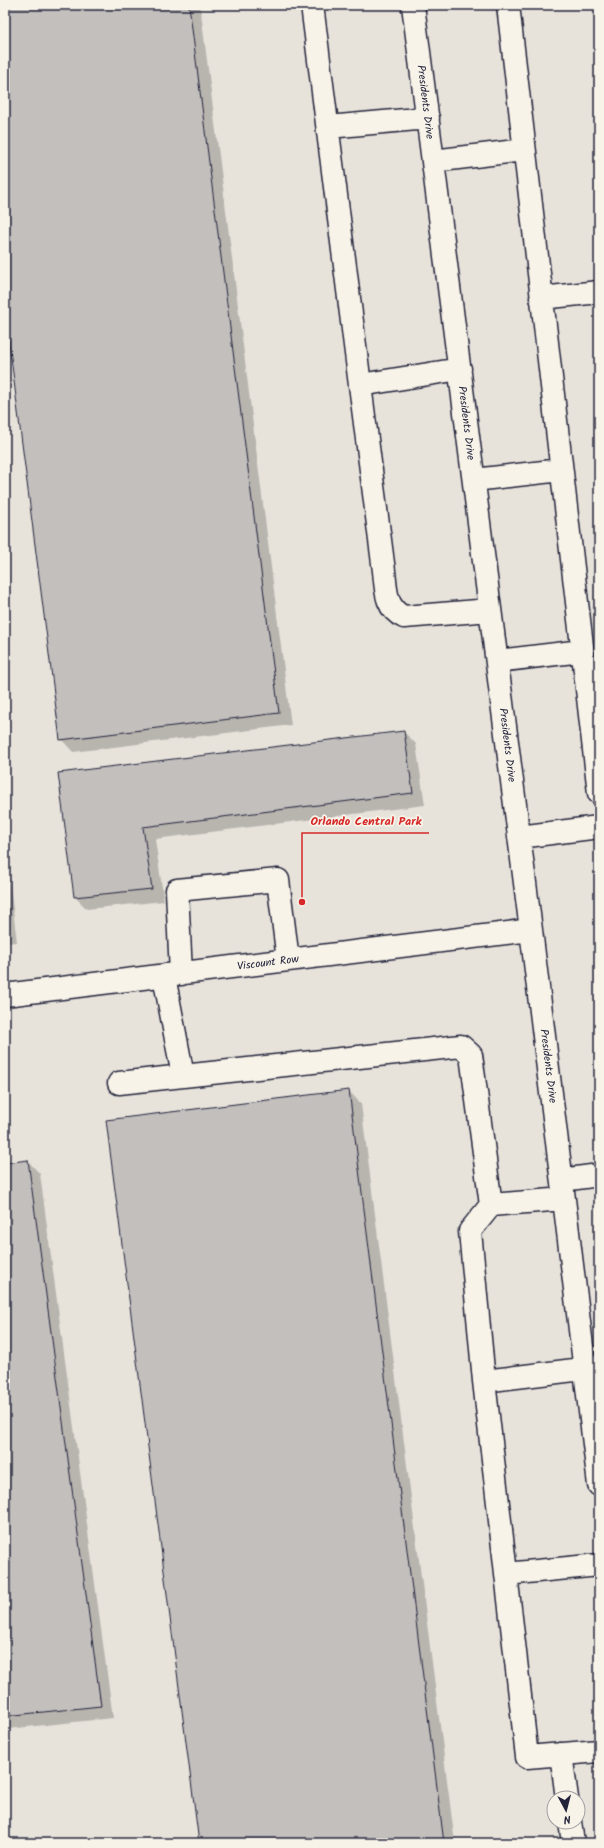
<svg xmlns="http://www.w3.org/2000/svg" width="604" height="1848" font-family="Kalam,sans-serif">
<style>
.built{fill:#e7e3db;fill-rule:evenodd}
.shadow{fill:#0003}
.building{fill:#c2bfbd;stroke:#22223b}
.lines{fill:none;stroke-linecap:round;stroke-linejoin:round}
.minor-casing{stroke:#22223b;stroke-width:25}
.minor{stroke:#f7f3e8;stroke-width:22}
.labels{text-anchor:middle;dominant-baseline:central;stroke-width:3.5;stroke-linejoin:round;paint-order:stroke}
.street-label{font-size:11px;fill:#22223b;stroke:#f7f3e8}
.leader{fill:none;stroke:#d62828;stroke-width:1.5}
.callout-dot{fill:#d62828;stroke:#f7f3e8;stroke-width:1.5}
.callout-label{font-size:12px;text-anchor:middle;font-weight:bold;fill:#d62828;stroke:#f7f3e8;stroke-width:3.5;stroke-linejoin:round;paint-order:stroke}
</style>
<rect width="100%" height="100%" fill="#f7f3e8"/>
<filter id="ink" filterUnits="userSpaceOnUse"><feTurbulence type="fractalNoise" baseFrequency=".025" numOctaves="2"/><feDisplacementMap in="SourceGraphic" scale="8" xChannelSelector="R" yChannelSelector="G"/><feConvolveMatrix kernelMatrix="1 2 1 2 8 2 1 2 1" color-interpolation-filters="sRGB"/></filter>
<g filter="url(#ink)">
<path class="built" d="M5 5H599V1843H5ZM554 1798H578V1822H554Z"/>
<path class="shadow" d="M5 5H200L291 725 73 752 61 739 5 303Z
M404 732 416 744 425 805 155 839 164 901 87 909 75 897 60 774Z
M5 843 17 942 5 943Z
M349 1091 361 1104 455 1843H200Z
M28 1161 40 1174 113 1718 7 1729 5 1726V1164Z"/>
<path class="building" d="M5 5H189L279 713 60 740 5 311Z
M404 731 413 793 143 827 152 889 74 897 58 773Z
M349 1090 444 1843H199L106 1120Z
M28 1160 101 1706 5 1716V1163Z"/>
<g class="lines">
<g class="minor-casing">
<path id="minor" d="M312 5 360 385
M413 5 531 930 599 1485
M508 5 599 793
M328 127 428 118
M433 161 524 150
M541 298 599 292
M460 369 360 385 384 571C386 588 385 609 404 617L490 610
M474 480 561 470
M497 661 582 651
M519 837 599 827
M181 974 177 890 278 880 288 960
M164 976 183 1076 461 1046 471 1055 491 1205
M5 995 531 930
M119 1083 183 1076
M562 1180 599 1175
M564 1199 491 1205 470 1231 484 1381 527 1757 599 1751
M484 1381 599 1367
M506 1574 599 1565
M561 1754 567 1798
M570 1822 573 1843"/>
</g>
<use href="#minor" class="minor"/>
</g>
</g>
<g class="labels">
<g class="street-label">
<text transform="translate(425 102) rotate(83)">Presidents Drive</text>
<text transform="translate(466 423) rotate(83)">Presidents Drive</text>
<text transform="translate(507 745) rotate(83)">Presidents Drive</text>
<text transform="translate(268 963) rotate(-7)">Viscount Row</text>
<text transform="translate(548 1066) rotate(83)">Presidents Drive</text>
</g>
</g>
<path class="leader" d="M302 902L302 833H429"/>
<circle class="callout-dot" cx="302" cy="902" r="4"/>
<g class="callout-label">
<text x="366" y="825">Orlando Central Park</text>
</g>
<rect width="604" height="1848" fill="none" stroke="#f7f3e8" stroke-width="20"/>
<rect x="10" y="10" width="584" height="1828" fill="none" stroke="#22223b" stroke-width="1.5" filter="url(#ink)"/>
<g transform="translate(566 1810) rotate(173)"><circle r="19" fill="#f7f3e8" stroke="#a29fa3"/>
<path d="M0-3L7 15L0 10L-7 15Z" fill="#22223b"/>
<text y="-6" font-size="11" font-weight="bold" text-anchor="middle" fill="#22223b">N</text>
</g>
</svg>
